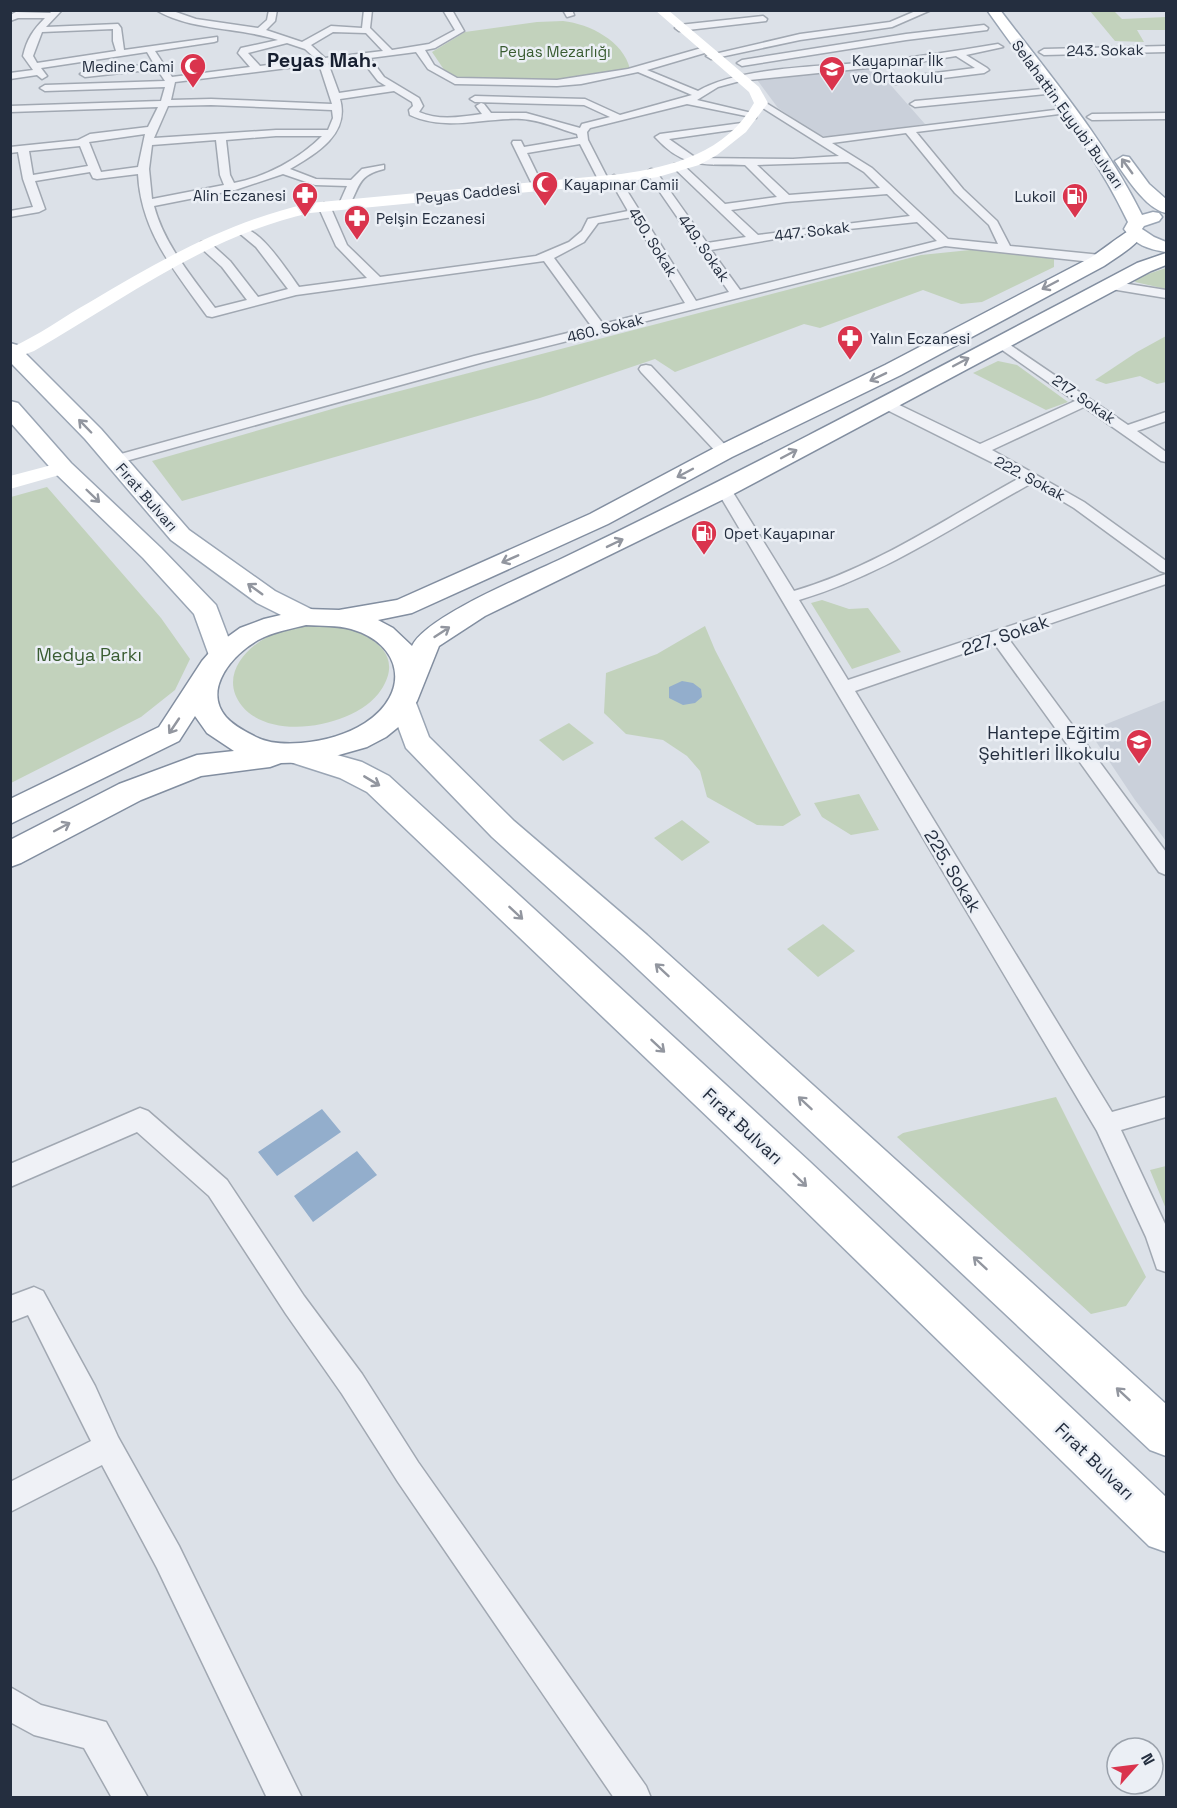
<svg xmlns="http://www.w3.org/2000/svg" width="1177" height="1808" font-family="'Space Grotesk',sans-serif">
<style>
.built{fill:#cad0da}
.green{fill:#c2d2bc}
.water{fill:#93aecc}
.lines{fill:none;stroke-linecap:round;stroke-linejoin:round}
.street-casing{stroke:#a1a8b2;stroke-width:3}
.primary-casing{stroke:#9aa5b4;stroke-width:3}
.highway-casing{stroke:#828ea0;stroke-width:3}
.street{fill:#eff1f6;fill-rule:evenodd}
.secondary{fill:#fff;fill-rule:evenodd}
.primary{fill:#fff;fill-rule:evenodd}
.highway{fill:#fff;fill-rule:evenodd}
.oneway{stroke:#92969f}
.labels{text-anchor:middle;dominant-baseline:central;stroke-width:5;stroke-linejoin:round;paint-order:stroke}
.far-street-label{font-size:15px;fill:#242e3f;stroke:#ebeff5}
.far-park-label{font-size:15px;fill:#395c31;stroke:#ebeff5}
.far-poi-label{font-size:15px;fill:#242e3f;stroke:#ebeff5;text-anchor:start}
.street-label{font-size:18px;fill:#242e3f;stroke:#ebeff5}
.park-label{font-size:18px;fill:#395c31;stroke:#ebeff5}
.poi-label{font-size:18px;fill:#242e3f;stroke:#ebeff5;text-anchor:end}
.far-district-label{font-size:20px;font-weight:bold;fill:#171f30;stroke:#ebeff5}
</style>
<rect width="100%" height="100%" fill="#dce1e8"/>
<path class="built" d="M873 65 925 124 830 138 816 134 778 108 755 77Z
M1166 700V841L1135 800 1089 731Z"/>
<path class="green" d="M1090 11H1114L1122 19 1166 17V30H1137L1144 42 1115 41Z
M563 21C590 24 623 41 630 69L575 80 458 78 447 74 432 52 465 32 537 22Z
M970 250 1040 252 1054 256V267L982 302 961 304 923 290 820 328 804 324 675 372 655 359 540 398 182 501 152 461 346 405 921 255Z
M1166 268V289L1135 282 1136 278Z
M1166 336V382L1157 384 1140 376 1106 384 1095 380 1137 352Z
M998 361 1017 365 1068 402 1046 410 973 373Z
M47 487 161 618 190 659 175 690 141 717 11 783V497Z
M822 600 849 609 868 608 901 652 852 669 811 603Z
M329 624C362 630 408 649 381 690 358 726 272 743 242 706 217 675 249 642 280 631 296 626 312 625 329 624Z
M705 626 715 650 801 815 783 826 757 825 707 797 700 771 687 756 663 740 626 734 604 713 606 673 657 654Z
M569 723 594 743 563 761 539 740Z
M859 794 879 830 851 835 822 817 814 803Z
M682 820 710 842 682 861 654 838Z
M823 924 855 951 818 977 787 949Z
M1056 1097 1146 1277 1126 1306 1091 1314 897 1137 903 1133Z
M1166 1166V1209L1150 1170Z"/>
<path class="water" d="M682 681 693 683 701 689 702 697 695 703 683 705 669 698V687Z
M322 1109 341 1132 277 1176 258 1152Z
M357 1151 377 1175 313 1222 294 1196Z"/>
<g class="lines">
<g class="street-casing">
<path id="street" d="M53 10H62L46 27 118 24 121 28 124 50 217 37V41L214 42 155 51 172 77 250 67 238 53 241 48 278 40C239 27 191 31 156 10H170L196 19 258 28 267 20 269 10H277L275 21 266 30 302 42 331 26 362 28 364 10H372L370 28 392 50 429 44 455 30 443 10H452L464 31 435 48 425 50 434 65 457 78 557 80 628 69 705 47 708 48V52L647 70 698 91C738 67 826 66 874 62 916 57 957 51 998 44L1003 47 966 55 987 68 989 70 984 73 895 84 890 81 895 78 975 68 956 56 907 64 740 81 718 87 697 100 756 114V118L687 104 590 128 587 132 588 140 608 179 607 181H599L580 144 527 153 543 186 538 189 533 186 512 143 513 141H521L524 147 578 138 577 134C560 129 540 120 522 119 485 117 446 132 410 115L409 110 413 106 412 102 394 91 340 99C350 134 317 153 290 169L316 179 351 180 362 169 384 165V169C358 175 360 186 349 206L345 207 339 204 347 186 315 185 283 174 235 190 154 206C164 244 192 277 215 308L247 300 222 267 201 248V242H209L230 261 258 297 288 289 256 247 238 232V228C258 224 288 272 299 287L367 278 336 246 318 206 324 203 330 206 347 245 380 277 536 256 569 242 582 231 588 219 628 211 609 178 614 175 619 178 696 301 729 292 646 172 651 169 655 170 707 243 746 237 674 168V164H682L725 204 777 197 745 165C705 164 684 169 655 137L660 134 742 123 746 124V128L669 139 696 158 793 159 839 156 758 105 756 103 761 100 823 138 1071 108 1072 110 1067 113 916 132 963 189 997 221 1010 246 1101 255 1107 259 1101 263 945 246 484 362 115 464 108 460 110 457 474 356 592 327 544 261 296 295 212 317 207 316C174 270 141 232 138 174L97 179 93 178 90 172 35 181 45 209 39 212 10 217V211L33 207 23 179 18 152 10 153V147L78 140 90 134 148 127 158 107 10 112V106L161 101 165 87 45 91 40 88 45 85 165 81 157 69 85 77 80 74 85 71 154 64 147 52 41 68 47 76 42 79 37 75 10 79V73L33 70 23 56C27 39 33 30 45 18H18L10 21V15L16 12 50 13ZM113 29V41L116 51 37 63 33 56 42 32ZM333 32 366 33 383 51 325 58 311 45ZM287 43 305 49 316 59 260 66 248 53ZM416 52 428 69 455 84 557 86 581 84 638 72 692 95 620 115 585 99 475 96 470 99 475 102 584 105 610 117 582 124 580 128 526 113H491L484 104 481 103 476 106 482 114C460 117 439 121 419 112L423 106 419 98 384 77 370 58ZM361 59 378 81 386 86 339 93 328 63ZM319 64 332 104 211 99 171 100 175 82ZM211 105 332 110 333 118 328 130H276L154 138 168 106ZM906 133 955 193 989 225 998 244 948 239 872 168 832 143ZM145 134 138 167 101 172 89 142ZM276 136H322C299 159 266 177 234 183L230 175 226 140ZM216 140 220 175 224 185 152 199 149 169 152 145ZM80 146 88 166 33 175 29 151ZM848 162 864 172 880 188 789 195 757 165ZM887 194 910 216 758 235 731 210 786 202ZM632 217 685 303 603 324 554 258 584 242 598 223ZM917 222 937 241 740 290 711 250 810 233Z
M563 10H572L574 15 567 17Z
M918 10H931L892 27 800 40 711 59 706 56 800 34 890 22Z
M763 16 767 19 766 21 679 31 675 28 679 25Z
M984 25 988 28 987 30 906 40 742 66 737 63 742 60 906 34Z
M1166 46V52L1044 55 1039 52 1044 49Z
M1053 88 1058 91 1056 93 915 107 910 104 915 101Z
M1166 113V119L1092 120 1087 117 1092 114Z
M1109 281 1166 290V298L1105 288 1103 285 1105 282Z
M1000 338 1128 425 1166 412V421L1137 431 1166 452V462L1161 461 1084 407 992 450 1084 502 1166 561V573L1160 571 1074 508 1032 483C955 525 884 575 799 600L848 680 1166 574V584L1008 638 1166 852V875L1159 872 994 643 855 691 1112 1112 1166 1097V1117L1121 1130 1166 1226V1272L1157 1269 1146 1237 1097 1131 716 489 719 486H729L794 591C876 567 946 518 1021 477L879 406 877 403 879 400H889L980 444 1075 401 995 345 993 342Z
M646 365 651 366 729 449 731 452 729 455H719L641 372 639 369 641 366Z
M140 1108 148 1111 227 1180 304 1296 362 1374 418 1462 646 1786 651 1798H614L398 1482 342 1394 286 1314 209 1196 137 1132 10 1187V1164Z
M34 1287 43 1291 95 1386 118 1437 179 1546 302 1798H267L157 1568 102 1465 10 1512V1482L91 1441 28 1315 10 1322V1296Z
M10 1687 41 1705 106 1722 148 1798H112L84 1748 34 1735 10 1722Z"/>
</g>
<g class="primary-casing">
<path id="primary" d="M987 10H1000C1051 77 1105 140 1142 215L1153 212 1159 213 1162 217 1159 221 1144 226 1142 229 1154 237 1166 242V252C1148 249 1135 245 1124 229L1128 222C1091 144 1036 80 987 10Z
M1123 156 1129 157 1149 184 1166 199V213C1146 209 1126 177 1115 161Z
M10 343 17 345 101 429 189 530 275 591 315 611 319 617 315 623 306 625 297 623 257 603 171 540 85 439 10 362Z
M10 401 18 403 71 463 161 548 216 605 235 655 231 661 221 664 211 661 194 614 143 558 55 473 10 422Z
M403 692 413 695 429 737 514 821 647 935 1166 1404V1456L1150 1450 623 955 492 837 406 748 389 702 393 695Z
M298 744 362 762 389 776 809 1161 1166 1497V1552L1149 1546 781 1187 367 792 340 778 287 761 283 754 287 747Z"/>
</g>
<g class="highway-casing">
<path id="highway" d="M1135 228 1141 229 1144 233C1134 248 1118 256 1104 266L901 375 732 457 608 524 412 613 378 620 393 628 412 646C426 616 530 574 563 558 757 465 947 363 1137 263L1166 253V265L1151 271 726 498 485 616 439 646 417 701 402 724 386 737 367 747 314 762 281 763 270 767 201 776 141 800 21 863 10 867V840L119 784 197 755 234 751 207 733 195 716 179 741 10 824V799L159 727 202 661 215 646 240 628 264 619 306 609 339 610 397 600 590 514 716 447 885 365 1090 258C1100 252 1128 229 1135 228ZM306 625C321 626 337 625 351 629 403 644 411 693 365 723 346 735 324 741 301 743 286 744 270 744 256 737 246 732 234 726 226 717 202 689 233 654 258 640 273 632 290 629 306 625Z"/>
</g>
<use href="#street" class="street"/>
<path class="secondary" d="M655 10H668L759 87 768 103 746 132 717 155 699 165 658 177 602 185 310 213C207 236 124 299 34 351L10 360V348C38 336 63 317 90 302 162 259 227 222 310 203L621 174C672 167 727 152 754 103L749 92Z
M63 462 70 464 73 468 70 472 10 489V476Z"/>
<use href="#primary" class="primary"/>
<use href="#highway" class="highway"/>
</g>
<defs><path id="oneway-shaft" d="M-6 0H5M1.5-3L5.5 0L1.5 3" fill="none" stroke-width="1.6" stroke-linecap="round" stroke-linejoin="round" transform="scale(1.5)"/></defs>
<g class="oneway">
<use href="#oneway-shaft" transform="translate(1127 166) rotate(-126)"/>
<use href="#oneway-shaft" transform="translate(1050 285) rotate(152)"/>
<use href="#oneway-shaft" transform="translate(961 362) rotate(-28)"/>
<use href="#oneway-shaft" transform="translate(878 377) rotate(154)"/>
<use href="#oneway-shaft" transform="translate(85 426) rotate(-134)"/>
<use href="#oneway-shaft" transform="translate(789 454) rotate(-28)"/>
<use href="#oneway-shaft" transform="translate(685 473) rotate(152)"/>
<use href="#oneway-shaft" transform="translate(93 496) rotate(44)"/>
<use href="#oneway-shaft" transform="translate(615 543) rotate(-26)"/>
<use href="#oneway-shaft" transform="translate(510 559) rotate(156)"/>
<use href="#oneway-shaft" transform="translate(255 589) rotate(-144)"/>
<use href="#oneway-shaft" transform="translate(442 632) rotate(-33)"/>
<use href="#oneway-shaft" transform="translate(174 726) rotate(124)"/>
<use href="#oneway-shaft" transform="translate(372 781) rotate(31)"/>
<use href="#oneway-shaft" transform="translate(62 827) rotate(-28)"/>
<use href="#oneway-shaft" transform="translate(516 913) rotate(43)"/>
<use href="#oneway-shaft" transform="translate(662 970) rotate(-137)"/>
<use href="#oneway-shaft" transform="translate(658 1046) rotate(43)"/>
<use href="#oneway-shaft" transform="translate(805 1103) rotate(-137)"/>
<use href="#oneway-shaft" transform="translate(800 1180) rotate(44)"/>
<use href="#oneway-shaft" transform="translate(980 1263) rotate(-137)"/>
<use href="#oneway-shaft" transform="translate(1123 1394) rotate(-137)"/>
</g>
<defs>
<g id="mosque-pin" transform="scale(1.35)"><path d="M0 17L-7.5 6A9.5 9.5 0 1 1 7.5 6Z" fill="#da344d" stroke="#ebeff5"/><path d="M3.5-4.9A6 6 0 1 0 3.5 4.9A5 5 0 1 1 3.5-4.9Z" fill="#fff"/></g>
<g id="school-pin" transform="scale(1.35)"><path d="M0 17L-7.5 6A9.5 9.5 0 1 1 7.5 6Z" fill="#da344d" stroke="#ebeff5"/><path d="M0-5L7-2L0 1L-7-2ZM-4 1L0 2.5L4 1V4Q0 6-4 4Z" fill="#fff"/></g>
<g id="pharmacy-pin" transform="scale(1.35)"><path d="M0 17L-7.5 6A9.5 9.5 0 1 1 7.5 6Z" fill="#da344d" stroke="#ebeff5"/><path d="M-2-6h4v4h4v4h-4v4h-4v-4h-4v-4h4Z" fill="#fff"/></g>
<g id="fuel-pin" transform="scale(1.35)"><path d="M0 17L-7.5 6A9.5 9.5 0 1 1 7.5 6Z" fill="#da344d" stroke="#ebeff5"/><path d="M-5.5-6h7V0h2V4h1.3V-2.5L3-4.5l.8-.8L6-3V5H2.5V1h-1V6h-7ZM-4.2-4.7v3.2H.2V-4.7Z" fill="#fff"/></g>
</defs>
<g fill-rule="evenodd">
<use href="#mosque-pin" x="193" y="66"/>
<use href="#school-pin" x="832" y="69"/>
<use href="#mosque-pin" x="545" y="184"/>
<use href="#pharmacy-pin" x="305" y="195"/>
<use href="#fuel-pin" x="1075" y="196"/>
<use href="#pharmacy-pin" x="357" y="218"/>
<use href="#pharmacy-pin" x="850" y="338"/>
<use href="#fuel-pin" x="704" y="533"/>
<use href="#school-pin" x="1139" y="742"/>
</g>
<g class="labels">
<g class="far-street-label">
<text transform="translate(1105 50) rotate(-1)">243. Sokak</text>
<text transform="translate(1068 114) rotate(54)">Selahattin Eyyubi Bulvarı</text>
<text transform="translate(468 193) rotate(-6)">Peyas Caddesi</text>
<text transform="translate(812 231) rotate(-7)">447. Sokak</text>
<text transform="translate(653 242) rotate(58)">450. Sokak</text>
<text transform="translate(704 248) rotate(55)">449. Sokak</text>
<text transform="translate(605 328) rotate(-14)">460. Sokak</text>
<text transform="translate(1084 399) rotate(35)">217. Sokak</text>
<text transform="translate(1030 478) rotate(28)">222. Sokak</text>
<text transform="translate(147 497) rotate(49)">Fırat Bulvarı</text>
</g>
<g class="far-park-label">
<text x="555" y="51">Peyas Mezarlığı</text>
</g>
<g class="far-poi-label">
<text x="852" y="60">Kayapınar İlk<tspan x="852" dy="17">ve Ortaokulu</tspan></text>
<text x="174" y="66" text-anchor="end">Medine Cami</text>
<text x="564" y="184">Kayapınar Camii</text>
<text x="286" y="195" text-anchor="end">Alin Eczanesi</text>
<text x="1056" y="196" text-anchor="end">Lukoil</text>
<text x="376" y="218">Pelşin Eczanesi</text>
<text x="870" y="338">Yalın Eczanesi</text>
<text x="724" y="533">Opet Kayapınar</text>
</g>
<g class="street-label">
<text transform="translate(1005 635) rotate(-19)">227. Sokak</text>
<text transform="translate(953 871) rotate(59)">225. Sokak</text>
<text transform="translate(743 1126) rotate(43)">Fırat Bulvarı</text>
<text transform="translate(1095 1461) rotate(44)">Fırat Bulvarı</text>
</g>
<g class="park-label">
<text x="89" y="654">Medya Parkı</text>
</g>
<g class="poi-label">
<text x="1120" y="732">Hantepe Eğitim<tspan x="1120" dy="21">Şehitleri İlkokulu</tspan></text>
</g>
<g class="far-district-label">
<text x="322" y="60">Peyas Mah.</text>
</g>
</g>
<rect width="1177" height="1808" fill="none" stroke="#242e3f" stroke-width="24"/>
<g transform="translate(1135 1766) rotate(62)"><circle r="28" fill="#ebeff5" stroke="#9ba2ac" stroke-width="1.5"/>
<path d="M0-4.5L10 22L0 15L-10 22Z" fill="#da344d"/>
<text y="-9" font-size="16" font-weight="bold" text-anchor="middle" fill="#242e3f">N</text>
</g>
</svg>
